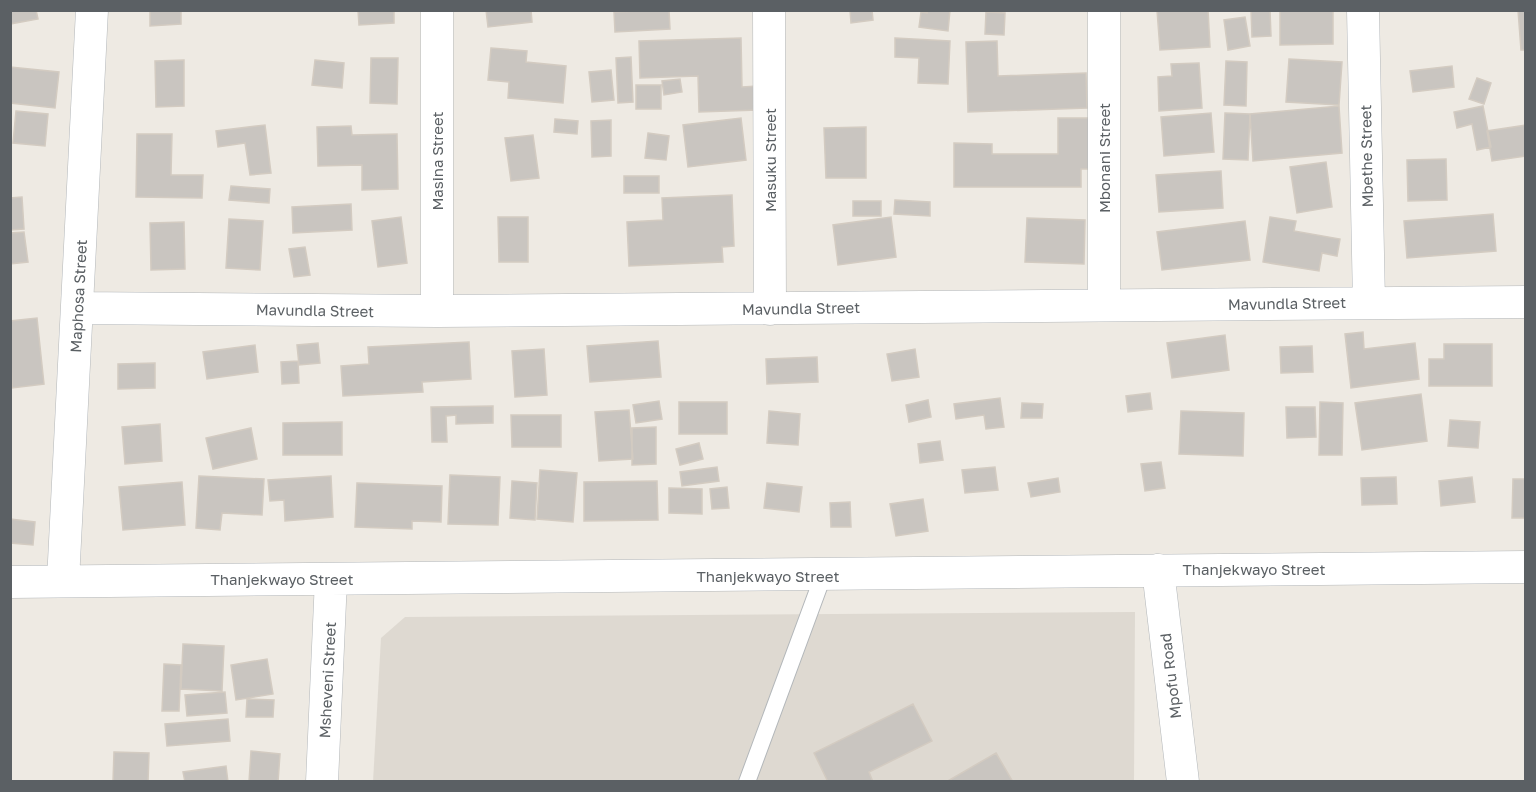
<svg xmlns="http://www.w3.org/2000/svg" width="1536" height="792" font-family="'Golos Text',sans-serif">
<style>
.education{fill:#ded9d1}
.building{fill:#c9c5c0;stroke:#d3cbc1;stroke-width:1.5}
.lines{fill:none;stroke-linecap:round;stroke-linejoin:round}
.service-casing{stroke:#b3b7ba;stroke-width:18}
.minor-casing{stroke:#b3b7ba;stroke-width:33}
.service{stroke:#fff;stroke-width:16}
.minor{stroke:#fff;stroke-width:32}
.labels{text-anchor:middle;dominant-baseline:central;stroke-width:4.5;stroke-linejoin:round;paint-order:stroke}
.street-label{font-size:15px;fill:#5b6064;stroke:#fff}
</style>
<rect width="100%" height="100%" fill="#eeeae3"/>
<path class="education" d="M1135 612 1134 781 373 782 381 638 405 617Z"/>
<path class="building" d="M10 10H36L38 19 10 24Z
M150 10H181V24L150 26Z
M358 10H394V23L359 25Z
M486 10H531L532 22 488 27Z
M669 10 670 29 615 32 614 12Z
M850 10H872L873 20 851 23Z
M928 10H950L948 31 919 27 921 12 927 13Z
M1157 10H1208L1210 47 1160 50Z
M1251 10H1270L1271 36 1252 37Z
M1280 10H1333V44L1280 45Z
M1518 10H1526V50H1521Z
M986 12 1005 13 1004 35 985 34Z
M1245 17 1250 46 1228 50 1224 20Z
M741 38 742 87 757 86 758 110 699 112 698 76 640 78 639 41Z
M895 38 950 41 948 84 918 83 919 58 895 57Z
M997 41 998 76 1086 73 1087 108 968 112 966 42Z
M491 48 527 51 526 62 566 66 563 103 508 98 509 82 488 80Z
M631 57 633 102 618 103 616 58Z
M371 58H398L397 104 370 103Z
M1289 59 1342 62 1339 105 1286 102Z
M184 60V106L156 107 155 61Z
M315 60 344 63 342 88 312 85Z
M1226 61 1247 62 1246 106 1224 105Z
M1199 63 1202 108 1159 111 1158 77 1172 76 1171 64Z
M1452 66 1454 87 1413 92 1410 71Z
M10 67 59 72 55 108 10 103Z
M611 70 614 100 592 102 589 72Z
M1477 78 1491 83 1484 104 1469 99Z
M680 79 682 92 664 95 662 81Z
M636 85H661V109H636Z
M1339 106 1342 153 1253 161 1250 114Z
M1483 106 1491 147 1477 150 1472 124 1457 128 1454 112Z
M16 111 48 114 45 146 13 143Z
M1211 113 1214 152 1164 156 1161 117Z
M1225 113 1250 114 1248 160 1223 159Z
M741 118 746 160 688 167 683 125Z
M1058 118H1097V169H1081V187H954V143L992 144V154H1058Z
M555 119 578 121 577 134 554 132Z
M611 120V156L592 157 591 121Z
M265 125 271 173 250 175 245 143 218 147 216 131Z
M1526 125V156L1492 161 1487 131Z
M351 126 352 135 397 134 398 189 362 190V165L318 166 317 127Z
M866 127V178H826L824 128Z
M648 133 669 136 666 160 645 158Z
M137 134H172L171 175H203L202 198 136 197Z
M533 135 539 178 511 181 505 138Z
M1446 159 1447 200 1408 201 1407 160Z
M1326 162 1332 207 1297 213 1290 167Z
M1221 171 1223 208 1159 212 1156 175Z
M624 176H659V193H624Z
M231 186 270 189 269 203 229 200Z
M732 195 734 246 722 247 723 262 629 266 627 222 663 220 662 198Z
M22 197 24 229 10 230V198Z
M895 200 930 202V216L894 214Z
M853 201H881V216H853Z
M351 204 352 230 293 233 292 207Z
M1493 214 1496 251 1407 258 1404 221Z
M401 217 407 263 378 267 372 221Z
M498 217H528V262H499Z
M891 217 896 257 838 265 833 225Z
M1270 217 1296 221 1294 231 1340 239 1337 256 1322 253 1319 271 1263 262Z
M1027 218 1085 220 1084 264 1025 262Z
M229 219 263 221 260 270 226 268Z
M1245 221 1250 260 1162 270 1157 232Z
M184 222 185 269 151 270 150 223Z
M24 232 28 262 10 264V233Z
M305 247 310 275 294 277 289 249Z
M37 318 44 384 12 388 10 321Z
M1363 332 1364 349 1415 343 1419 379 1351 388 1345 334Z
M1225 335 1229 370 1172 378 1167 343Z
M658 341 661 377 590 382 587 346Z
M469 342 471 379 422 382 423 392 343 396 341 366 369 364 368 347Z
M318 343 320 363 299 365 297 345Z
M1444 344H1492V386H1429V359H1444Z
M255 345 258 372 207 379 203 352Z
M1312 346 1313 372 1281 373 1280 347Z
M544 349 547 395 515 397 512 351Z
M915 349 919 377 892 381 887 354Z
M817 357 818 382 767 384 766 359Z
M298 361 299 383 282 384 281 362Z
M155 363V388L118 389V364Z
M1150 393 1152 409 1128 412 1126 396Z
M1421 394 1427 441 1362 450 1355 403Z
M1000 398 1004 427 986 429 984 415 956 419 954 404Z
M928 400 931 417 909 422 906 405Z
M659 401 662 419 636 423 633 405Z
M679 402H727V434H679Z
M1320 402 1343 403 1342 455H1319Z
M1022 403 1043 404 1042 418H1021Z
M493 406V423L456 424V415L446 416 447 442H432L431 407Z
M1286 407H1315L1316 437 1287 438Z
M629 410 633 459 599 461 595 412Z
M769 411 800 414 798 445 767 443Z
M1181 411 1244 413 1243 456 1179 454Z
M511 415H561V447H512Z
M1450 420 1480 422 1478 448 1448 446Z
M342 422V455H283V423Z
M160 424 162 461 125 464 122 427Z
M656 427V464L632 465V428Z
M251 428 257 459 213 469 206 438Z
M940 441 943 460 920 463 918 444Z
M699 443 703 459 680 465 676 449Z
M1161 462 1165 488 1145 491 1141 464Z
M717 467 719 481 682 486 680 472Z
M995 467 998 490 965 493 962 470Z
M540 470 577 473 573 522 537 519Z
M450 475 500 477 498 525 448 524Z
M199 476 264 479 262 515 222 513 220 530 196 528Z
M331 476 333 517 285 521 284 500 270 501 268 480Z
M1396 477 1397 504 1362 505 1361 478Z
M1472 477 1475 502 1441 506 1439 481Z
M1058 478 1060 492 1031 497 1028 483Z
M1513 479H1526V518H1512Z
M512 481 537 483 535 520 510 518Z
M657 481 658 520 584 521V482Z
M182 482 185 525 123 530 119 487Z
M357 483 442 486 441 522 412 521V529L355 527Z
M767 483 802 487 799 512 764 508Z
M727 487 729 508 712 509 710 489Z
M669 488 702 489V514L669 513Z
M923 499 928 531 896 536 890 504Z
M850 502 851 527H831L830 503Z
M10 519 35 522 33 545 10 543Z
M183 644 224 646 222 691 181 689Z
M267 659 273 694 236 700 231 665Z
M164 664 181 665 179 711H162Z
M225 692 227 713 187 716 185 695Z
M247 699 274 700 273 717H246Z
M913 704 932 741 869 772 873 782H828L814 753Z
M228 719 230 741 167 746 165 724Z
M251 751 280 754 278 782H249Z
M114 752 149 753 148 782H113Z
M996 753 1013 782H946Z
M226 766 228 782H185L183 772Z"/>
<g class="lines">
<g class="service-casing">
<path id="service" d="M747 782 823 576"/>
</g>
<g class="minor-casing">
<path id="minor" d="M769 10 770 309
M1363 10 1369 302
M1104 305V10
M77 308 437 311 1526 302
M437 311V10
M1158 570 1183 782
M63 581 92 10
M10 582 1526 567
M322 782 331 579"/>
</g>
<use href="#service" class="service"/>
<use href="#minor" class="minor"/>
</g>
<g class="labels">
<g class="street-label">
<text transform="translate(1366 156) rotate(-91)">Mbethe Street</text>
<text transform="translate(1104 158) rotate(-90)">Mbonani Street</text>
<text transform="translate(770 160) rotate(-90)">Masuku Street</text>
<text transform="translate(437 161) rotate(-90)">Masina Street</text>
<text transform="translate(78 296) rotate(-87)">Maphosa Street</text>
<text transform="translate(1287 303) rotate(-1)">Mavundla Street</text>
<text transform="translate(801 308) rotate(-1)">Mavundla Street</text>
<text transform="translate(315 310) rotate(1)">Mavundla Street</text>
<text x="1254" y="569">Thanjekwayo Street</text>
<text x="768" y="576">Thanjekwayo Street</text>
<text x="282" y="579">Thanjekwayo Street</text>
<text transform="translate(1170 676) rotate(-97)">Mpofu Road</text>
<text transform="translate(327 680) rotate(-87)">Msheveni Street</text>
</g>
</g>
<rect width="1536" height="792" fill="none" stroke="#5b6064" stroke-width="24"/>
</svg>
